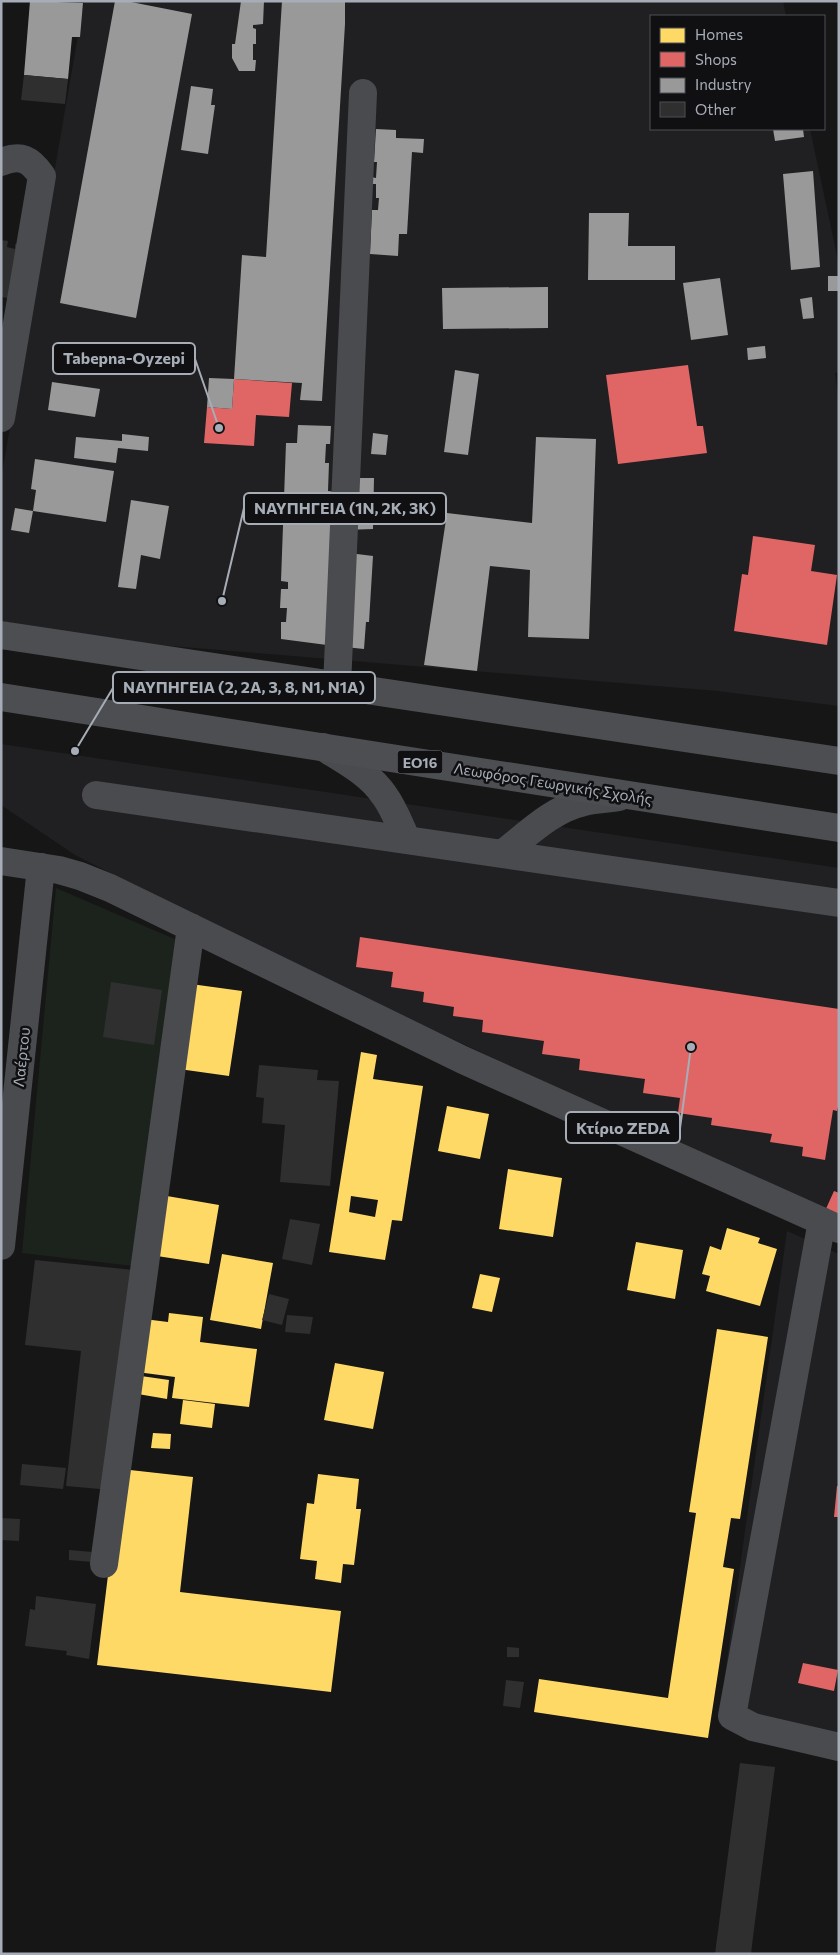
<svg xmlns="http://www.w3.org/2000/svg" width="840" height="1955" font-family="Commissioner,sans-serif">
<style>
.built{fill:#202022}
.green{fill:#1c231c}
.homes{fill:#ffd966;fill-rule:evenodd}
.shops{fill:#e06666}
.industry{fill:#999}
.building{fill:#2f2f30}
.lines{fill:none;stroke-linecap:round;stroke-linejoin:round}
.minor{stroke:#4a4b4f;stroke-width:28}
.major{stroke:#4c4e51;stroke-width:28}
.labels{text-anchor:middle;dominant-baseline:central;stroke-width:5;stroke-linejoin:round;paint-order:stroke}
.shield{fill:#101012;stroke:#7a7e86;stroke-width:1}
.shield-label{font-size:14px;font-weight:bold;fill:#a7adb7}
.street-label{font-size:15px;fill:#a7adb7;stroke:#101012}
.leader{fill:none;stroke:#a7adb7;stroke-width:2}
.callout-dot{fill:#a7adb7;stroke:#101012;stroke-width:2}
.callout{fill:#101012;stroke:#a7adb7;stroke-width:2}
.callout-label{font-size:16px;text-anchor:middle;font-weight:bold;fill:#a7adb7}
</style>
<rect width="100%" height="100%" fill="#161616"/>
<path class="built" d="M84 1H783L786 16H651V129H810L839 265V372L835 373 839 405V706L718 691 1 632V479Z
M1 744 839 868V1219L259 949 75 855 1 805Z
M787 1231 839 1254V1737L720 1710Z"/>
<path class="green" d="M56 888 186 944 142 1267 22 1253Z"/>
<path class="homes" d="M191 984 242 991 229 1076 179 1069Z
M361 1052 377 1055 373 1079 423 1086 402 1221 392 1220 385 1260 329 1252ZM351 1196 378 1200 375 1217 349 1212Z
M447 1106 489 1114 480 1159 438 1151Z
M508 1169 562 1178 553 1237 499 1229Z
M167 1196 219 1205 209 1264 157 1256Z
M727 1228 760 1238 758 1243 777 1249 760 1306 706 1291 710 1276 702 1274 710 1246 721 1250Z
M636 1242 683 1250 675 1299 627 1290Z
M222 1254 273 1263 261 1329 210 1320Z
M480 1274 500 1278 492 1312 472 1308Z
M169 1313 203 1317 200 1342 257 1349 249 1407 172 1398 175 1377 137 1372 144 1319 168 1322Z
M717 1329 768 1337 740 1519 731 1518 723 1567 734 1569 708 1738 534 1712 539 1679 668 1698 696 1513 689 1512Z
M335 1363 384 1372 373 1429 324 1420Z
M141 1376 169 1380 167 1399 138 1394Z
M183 1400 215 1404 212 1428 180 1424Z
M153 1433 171 1434 170 1449 151 1448Z
M121 1469 193 1477 180 1592 341 1611 331 1692 97 1665Z
M318 1474 359 1479 356 1509H361L354 1565 343 1564 341 1583 315 1579 317 1561 300 1559 307 1503 314 1504Z"/>
<path class="shops" d="M688 365 697 426H703L707 453 618 464 606 375Z
M234 379 292 383 289 417 256 415 254 446 204 443 207 407 232 409Z
M753 536 815 545 811 571 837 575 827 645 734 631 742 574 748 575Z
M360 937 839 1009V1102L837 1111 833 1110 825 1160 802 1156 803 1147 770 1142 772 1134 711 1125 712 1118 678 1113 680 1098 643 1093 645 1079 579 1070 580 1059 542 1054 544 1041 482 1032 483 1020 453 1016 454 1007 423 1002 424 992 391 987 393 972 356 967Z
M834 1191 839 1193V1217L825 1211Z
M837 1486H839V1517H834Z
M803 1663 838 1670 834 1691 798 1683Z"/>
<path class="industry" d="M30 1 83 3 80 37H72L68 79 24 75Z
M115 1H126L192 14 136 318 60 303Z
M241 1H264L263 24 253 25V28L256 29V44H253V60H256L255 71H239L232 58V44H235Z
M282 1H345V24L322 401 300 400 302 383 234 379 242 255 266 257Z
M191 86 213 89 211 105H215L208 154 181 150Z
M376 129 396 130V138L424 139 423 153 412 152 407 234H399L398 256 370 254 372 210H378L379 198H376V184H370L371 177 376 178 377 162H374Z
M773 129H803L804 137 775 141Z
M813 171 820 267 791 270 783 174Z
M589 213H629L628 246H675V280H588Z
M828 276H839V291H828Z
M720 278 728 335 691 340 683 283Z
M548 287V328L443 329 442 288Z
M812 297 814 318 803 319 800 299Z
M765 346 766 358 748 360 747 348Z
M455 370 479 374 468 455 444 452Z
M209 378 234 379 232 409 207 407Z
M52 382 100 389 95 417 48 410Z
M298 425 331 426 330 444H326L325 463H329L328 491 337 492 345 478H374L373 529 344 530 327 645 281 639V622H286L287 608H280L281 589H288V582L281 581 286 443H297Z
M373 433 388 435 386 455 371 454Z
M122 434 149 437 148 451 118 448 116 463 74 458 76 437 122 441Z
M536 437 596 439 589 639 528 637 530 570 490 566 477 671 424 665 447 513 532 523Z
M35 459 114 471 106 522 33 511 36 490 31 489Z
M131 500 169 506 160 559 141 555 136 589 118 587Z
M15 508 33 511 29 533 11 530Z
M349 553 373 556 369 622H366L364 649 345 647Z"/>
<path class="building" d="M24 75 68 79 65 104 21 100Z
M1 240 8 241 7 247 15 249V244L24 245 15 299 1 297Z
M111 982 162 990 154 1045 103 1037Z
M259 1065 318 1070 317 1080 339 1081 330 1186 280 1182 285 1125 262 1123 264 1098 256 1097Z
M290 1219 320 1224 312 1265 282 1259Z
M35 1260 134 1270 111 1490 66 1486 81 1351 25 1345Z
M269 1294 289 1299 282 1325 262 1320Z
M287 1315 313 1317 310 1334 285 1332Z
M22 1464 66 1468 63 1489 20 1485Z
M1 1518 20 1519 19 1541 1 1540Z
M69 1550 93 1552 92 1562 69 1560Z
M36 1596 96 1604 89 1659 66 1655 67 1651 25 1646 30 1609 35 1610Z
M507 1647 519 1648V1657H507Z
M506 1680 524 1682 520 1708 503 1706Z
M740 1763 775 1767 753 1937 751 1954H715Z"/>
<g class="lines">
<path class="minor" d="M1 162C21 154 30 159 42 176L1 418
M337 686 363 93
M323 747C345 761 369 773 384 795 394 808 400 826 407 840
M96 795 839 903
M502 854C527 835 552 809 584 802 595 799 608 799 619 797
M1 861 59 870 80 876 110 888 463 1060 839 1229
M822 1221 732 1716 753 1727 839 1747
M1 1246 41 867
M104 1564 191 927"/>
<path class="major" d="M1 635 839 761
M1 697 839 828"/>
</g>
<g class="labels">
<rect class="shield" x="397.5" y="750.5" width="45" height="23" rx="4"/>
<g class="shield-label">
<text x="420" y="762">ΕΟ16</text>
</g>
<g class="street-label">
<text transform="translate(553 783) rotate(9)">Λεωφόρος Γεωργικής Σχολής</text>
<text transform="translate(21 1057) rotate(-84)">Λαέρτου</text>
</g>
</g>
<path class="leader" d="M219 428L195 359M222 601L244 508M75 751L113 688M691 1047L680 1128"/>
<g class="callout-dot">
<circle cx="219" cy="428" r="5"/>
<circle cx="222" cy="601" r="5"/>
<circle cx="75" cy="751" r="5"/>
<circle cx="691" cy="1047" r="5"/>
</g>
<g class="callout">
<rect x="53" y="343" width="142" height="31" rx="5"/>
<rect x="244" y="493" width="202" height="31" rx="5"/>
<rect x="113" y="672" width="262" height="31" rx="5"/>
<rect x="566" y="1112" width="114" height="31" rx="5"/>
</g>
<g class="callout-label">
<text x="124" y="364">Tabepna-Oyzepi</text>
<text x="345" y="514">ΝΑΥΠΗΓΕΙΑ (1Ν, 2Κ, 3Κ)</text>
<text x="244" y="693">ΝΑΥΠΗΓΕΙΑ (2, 2Α, 3, 8, Ν1, Ν1Α)</text>
<text x="623" y="1134">Κτίριο ZEDA</text>
</g>
<rect width="840" height="1955" fill="none" stroke="#a7adb7" stroke-width="5"/>
<rect x="650" y="15" width="175" height="115" fill="#101012" stroke="#4c4f54"/>
<rect x="660" y="28" width="25" height="15" fill="#ffd966" stroke="#4c4f54"/>
<text x="695" y="40" font-size="15" fill="#a7adb7">Homes</text>
<rect x="660" y="52" width="25" height="15" fill="#e06666" stroke="#4c4f54"/>
<text x="695" y="65" font-size="15" fill="#a7adb7">Shops</text>
<rect x="660" y="78" width="25" height="15" fill="#999999" stroke="#4c4f54"/>
<text x="695" y="90" font-size="15" fill="#a7adb7">Industry</text>
<rect x="660" y="102" width="25" height="15" fill="#2f2f30" stroke="#4c4f54"/>
<text x="695" y="115" font-size="15" fill="#a7adb7">Other</text>
</svg>
